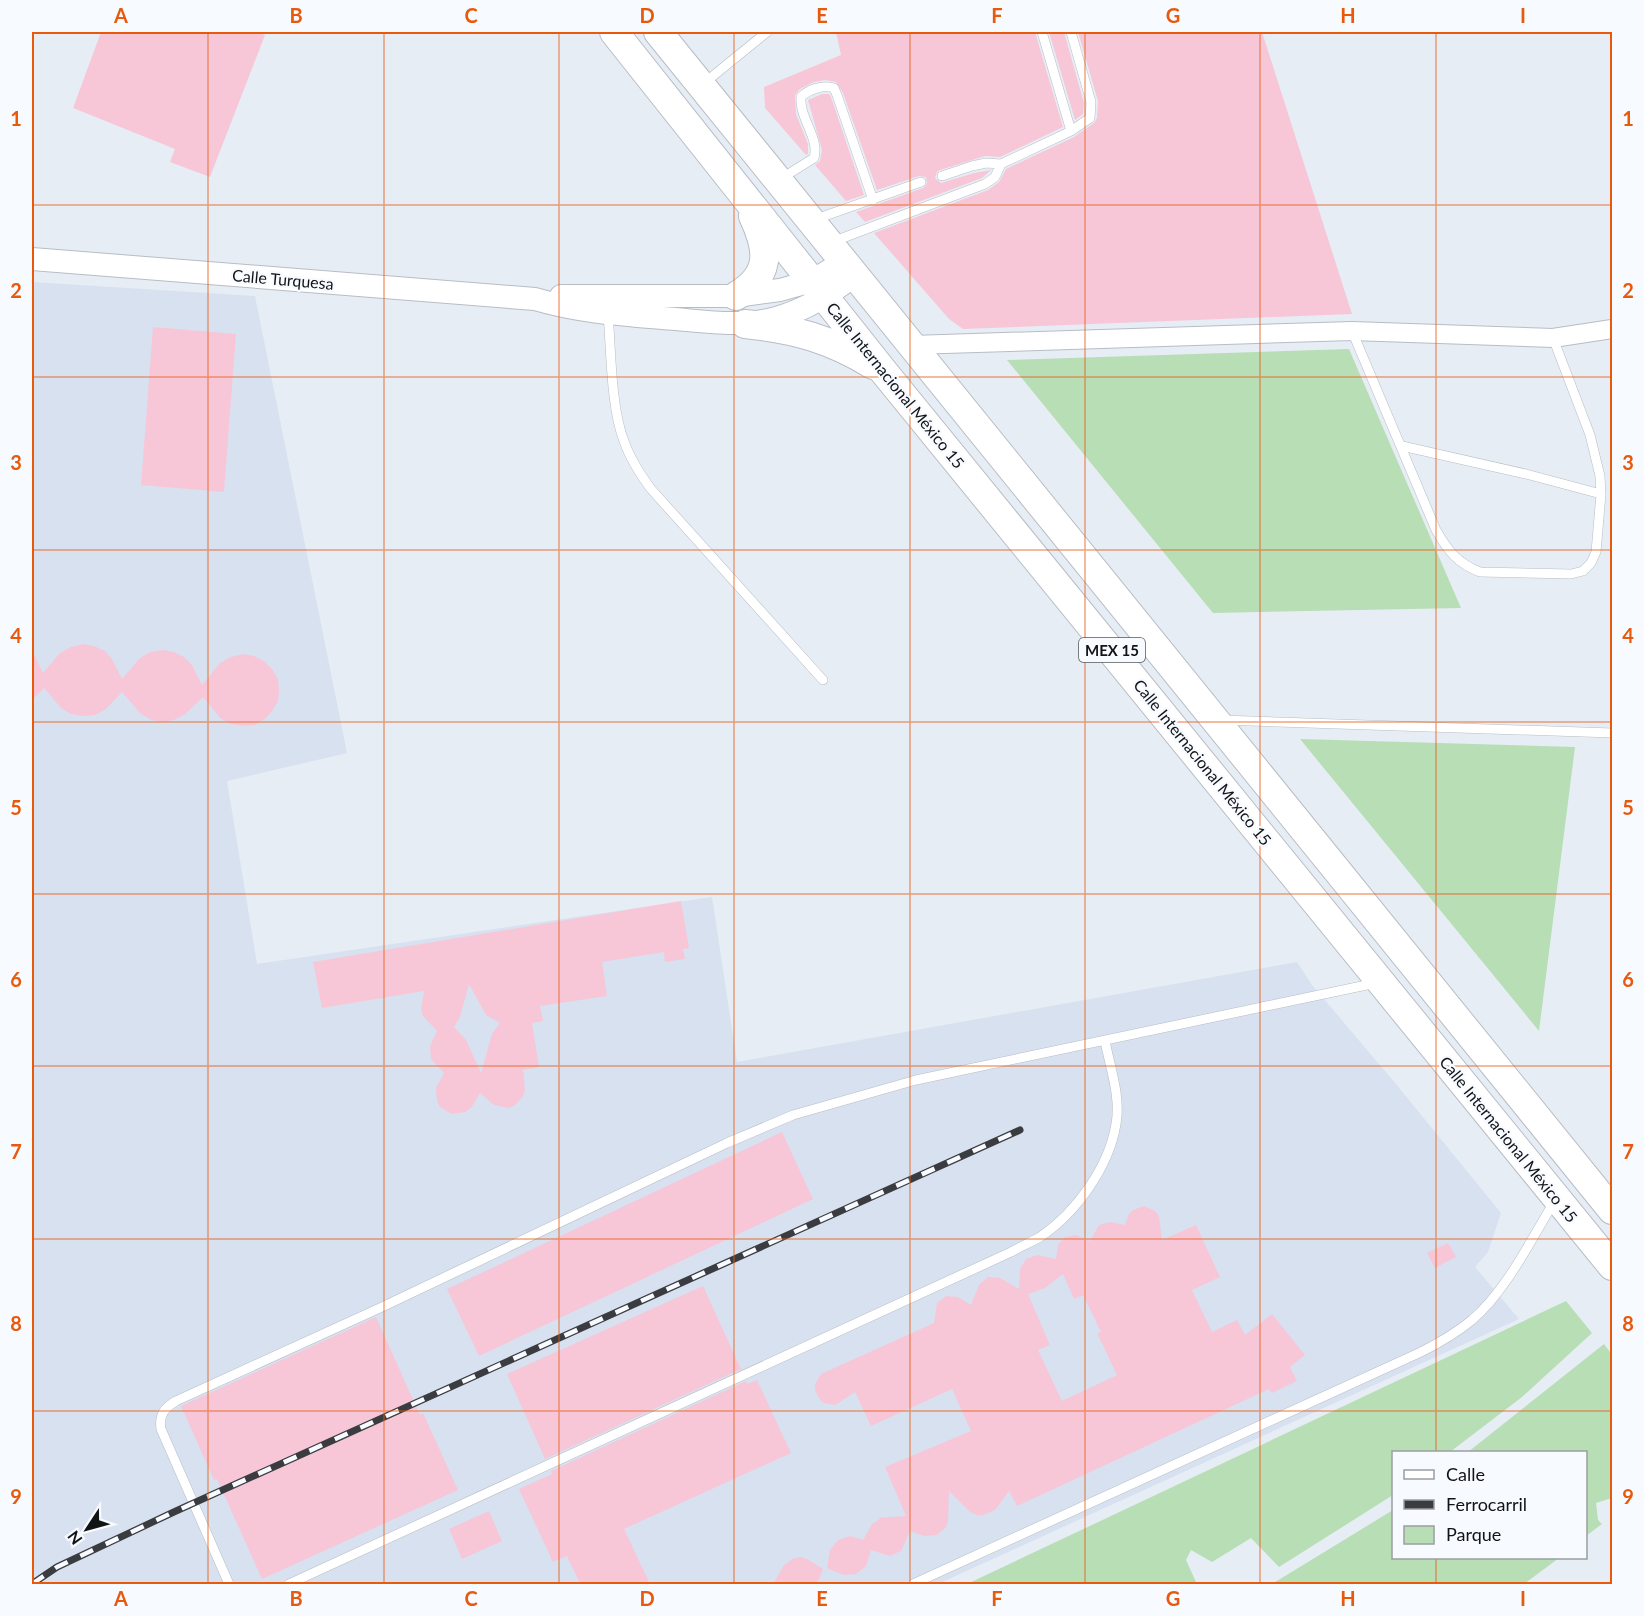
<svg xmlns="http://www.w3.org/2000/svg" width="1644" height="1616" font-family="Lato,sans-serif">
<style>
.built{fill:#d7e1f0}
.green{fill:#b8deb6}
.building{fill:#f7c7d8;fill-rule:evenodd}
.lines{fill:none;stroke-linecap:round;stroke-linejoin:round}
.service-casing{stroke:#b8bdc5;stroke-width:10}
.minor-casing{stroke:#b8bdc5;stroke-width:20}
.tertiary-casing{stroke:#b8bdc5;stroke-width:24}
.primary-casing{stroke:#b8bdc5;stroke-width:30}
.service{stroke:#fff;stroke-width:9}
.minor{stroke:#fff;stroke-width:18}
.tertiary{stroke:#fff;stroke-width:22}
.primary{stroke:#fff;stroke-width:28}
.rail-casing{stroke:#3a3c40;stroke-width:7}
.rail{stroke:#f7faff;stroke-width:4.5;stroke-dasharray:14;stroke-linecap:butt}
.grid{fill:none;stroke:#e8590c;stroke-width:1.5;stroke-opacity:0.55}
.labels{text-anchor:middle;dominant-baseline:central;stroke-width:4.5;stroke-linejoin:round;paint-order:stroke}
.shield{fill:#f7faff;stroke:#56585b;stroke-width:1.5}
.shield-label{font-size:15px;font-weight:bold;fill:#111315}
.street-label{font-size:16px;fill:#111315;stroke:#f7faff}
.neatline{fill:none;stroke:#e8590c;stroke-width:2}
.grid-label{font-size:20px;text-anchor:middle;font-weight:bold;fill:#e8590c}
</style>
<rect width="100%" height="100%" fill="#e7edf5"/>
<path class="built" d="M32 282 255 296 347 753 227 781 257 964 712 897 737 1062 1297 962 1312 985 1396 1084 1501 1213 1488 1252 1475 1267 1519 1319 938 1584H32Z"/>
<path class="green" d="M1349 349 1461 608 1213 613 1007 360Z
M1300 739 1575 747 1539 1031Z
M1566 1301 1592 1333 1522 1397 1450 1452H1394L1393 1495 1279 1567 1251 1538 1212 1562 1191 1550 1186 1560 1196 1582 1219 1584H967Z
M1604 1344 1612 1355V1498L1596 1503 1598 1520 1602 1524 1586 1536V1452H1468Z
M1393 1510 1394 1558H1559L1524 1584H1272Z"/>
<path class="building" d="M101 32H257L265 35 210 177 170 162 175 149 73 108Z
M836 32H1035L1063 127 1000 157 985 156 940 170 937 172 935 178 941 183 974 173 991 170 982 178 865 222 856 212 923 188 927 184 926 177 919 176 877 190 843 93 836 82 825 80 814 82 800 89 795 95 796 114 808 144V154L806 155 765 108 764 87 841 55Z
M1049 32H1064L1084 103 1083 114 1075 120Z
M1078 32H1262L1352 314 963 329 949 319 874 233 988 190 999 182 1006 169 1074 137 1094 123 1097 118 1098 101Z
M822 94H829L831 97 864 195 846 201 815 165 820 161 822 150 808 100Z
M153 327 236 334 224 492 141 485Z
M83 644 94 646 105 651 112 659 122 679 140 658 150 652 163 650 174 652 184 657 192 665 202 685 220 663 231 657 243 654 254 656 264 661 272 669 278 679 279 690 278 701 272 711 265 719 255 725 243 726 231 724 220 718 203 697 184 715 174 720 163 722 151 720 140 713 122 692 105 710 95 715 84 716 71 714 61 708 44 688 32 700V650L43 673 60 653 71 647Z
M681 901 689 948 683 949 685 959 665 962 664 952 602 962 607 996 540 1006 543 1021 532 1023 539 1067 523 1070 525 1090 523 1096 514 1106 508 1108 494 1105 480 1093 471 1108 465 1112 452 1114 440 1107 437 1101 436 1088 444 1073 431 1059 430 1046 437 1031 423 1016 421 1010 424 991 322 1008 313 962ZM469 984 486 1015 500 1023 492 1034 481 1073 466 1040 454 1027 460 1017Z
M782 1132 813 1199 479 1356 447 1289Z
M1144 1206 1155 1211 1159 1216 1162 1240 1196 1225 1220 1277 1192 1290 1212 1332 1237 1320 1245 1335 1272 1314 1305 1355 1290 1367 1297 1381 1272 1393 1269 1389 1017 1506 1009 1491 995 1510 983 1515H977L970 1512 949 1491 948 1521 946 1527 937 1535 924 1536 910 1531 901 1551 890 1556 871 1550 866 1566 856 1574 844 1575 827 1568 830 1550 838 1540 850 1536 863 1540 872 1524 880 1519 877 1518 906 1516 885 1467 971 1431 952 1389 871 1426 855 1392 835 1405 824 1403 820 1400 815 1390V1384L821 1374 934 1323 937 1303 946 1296 958 1297 971 1305 979 1285 988 1277 1000 1278 1019 1289 1020 1269 1026 1259 1037 1255 1056 1259 1058 1245 1065 1237 1076 1235 1090 1241 1099 1225 1110 1222 1125 1225 1129 1214 1133 1210ZM1063 1274 1074 1299 1083 1295 1101 1332 1097 1333 1117 1375 1062 1401 1038 1350 1050 1345 1028 1294 1045 1288Z
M1448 1243 1456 1257 1435 1268 1427 1253Z
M703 1286 741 1369 545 1459 507 1374Z
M376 1317 420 1415 423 1413 458 1490 262 1579 217 1479 214 1480 181 1406Z
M757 1380 791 1453 624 1529 650 1584H580L567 1556 553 1562 519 1489 552 1474 551 1471 746 1381 747 1384Z
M489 1511 502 1541 462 1559 449 1529Z
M801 1557 807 1559 823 1569 817 1584H773L784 1565 794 1558Z"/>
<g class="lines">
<g class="service-casing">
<path id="service" d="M1042 32 1071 131
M703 84 767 32
M942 176 972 166 986 163 1001 164 1071 131 1090 118 1091 102 1071 32
M782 178 814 158C820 138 799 118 801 97 808 90 823 84 834 88L837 95 873 200
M816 219 921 182
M832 242 985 184 995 177 1001 164
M608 313C611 349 611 409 624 441 630 459 640 474 651 489L823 680
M1352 331 1436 530C1448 551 1457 563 1480 572L1571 574 1583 571 1591 563 1596 552 1601 494 1600 476 1590 435 1553 338
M1402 446 1526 474 1601 494
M1221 720 1612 733
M229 1584 161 1429C159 1415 164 1408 176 1401L382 1307 727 1143 793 1115 916 1080 1376 983
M289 1584 1011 1252C1020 1247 1031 1242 1040 1237 1076 1213 1109 1167 1116 1124 1121 1097 1110 1067 1105 1041
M913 1584 1421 1352C1439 1343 1456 1333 1472 1320 1506 1291 1531 1240 1554 1202"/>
</g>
<g class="minor-casing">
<path id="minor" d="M912 345 1352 331 1553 338 1612 329"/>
</g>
<g class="tertiary-casing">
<path id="tertiary" d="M32 259 535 299C582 313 628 315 676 319 709 322 744 327 776 318 808 309 830 294 856 274
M561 296H736L780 290 812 281 845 261"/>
</g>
<g class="primary-casing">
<path id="primary" d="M614 32 884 372 1612 1266
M658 32 1612 1210
M736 296C772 275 769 250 753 216
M745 324C794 329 831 339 873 365"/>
</g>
<use href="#service" class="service"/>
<use href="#minor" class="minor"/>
<use href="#tertiary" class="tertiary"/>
<use href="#primary" class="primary"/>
<g class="rail-casing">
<path id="rail" d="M32 1584 57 1567 176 1511 1020 1130"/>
</g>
<use href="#rail" class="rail"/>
</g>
<path class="grid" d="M208 32V1584M384 32V1584M559 32V1584M734 32V1584M910 32V1584M1085 32V1584M1260 32V1584M1436 32V1452M32 205H1612M32 377H1612M32 550H1612M32 722H1612M32 894H1612M32 1066H1612M32 1239H1612M32 1411H1612M1436 1558V1584"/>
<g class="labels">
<rect class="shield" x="1079" y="638" width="66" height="24" rx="4.5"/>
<g class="shield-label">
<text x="1112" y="650">MEX 15</text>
</g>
<g class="street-label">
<text transform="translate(283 279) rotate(5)">Calle Turquesa</text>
<text transform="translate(896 385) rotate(51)">Calle Internacional México 15</text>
<text transform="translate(1203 762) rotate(51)">Calle Internacional México 15</text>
<text transform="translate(1509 1139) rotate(51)">Calle Internacional México 15</text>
</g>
</g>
<rect width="1644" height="1616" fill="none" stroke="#f7faff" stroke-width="66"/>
<rect x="1392" y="1451" width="195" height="108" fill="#f7faff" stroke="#9b9ea1" stroke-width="1.5"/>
<rect x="1404" y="1470" width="30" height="9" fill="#ffffff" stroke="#9b9ea1" stroke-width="1.5"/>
<text x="1446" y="1481" font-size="18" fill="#111315">Calle</text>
<rect x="1404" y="1500" width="30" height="9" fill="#3a3c40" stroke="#9b9ea1" stroke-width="1.5"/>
<text x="1446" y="1511" font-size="18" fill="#111315">Ferrocarril</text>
<rect x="1404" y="1526" width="30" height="18" fill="#b8deb6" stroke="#9b9ea1" stroke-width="1.5"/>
<text x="1446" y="1541" font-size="18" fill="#111315">Parque</text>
<g transform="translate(87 1529) rotate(234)" stroke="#f7faff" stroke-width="4.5" paint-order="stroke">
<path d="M0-4.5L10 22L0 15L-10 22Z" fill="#111315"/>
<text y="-9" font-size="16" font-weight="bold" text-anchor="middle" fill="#111315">N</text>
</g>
<rect x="33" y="33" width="1578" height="1550" class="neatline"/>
<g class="grid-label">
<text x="121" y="23">A</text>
<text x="296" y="23">B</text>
<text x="471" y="23">C</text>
<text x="647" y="23">D</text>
<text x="822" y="23">E</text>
<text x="997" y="23">F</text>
<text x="1173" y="23">G</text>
<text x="1348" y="23">H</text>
<text x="1523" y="23">I</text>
<text x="16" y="126">1</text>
<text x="1628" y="126">1</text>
<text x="16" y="298">2</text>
<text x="1628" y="298">2</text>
<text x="16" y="470">3</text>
<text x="1628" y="470">3</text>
<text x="16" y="643">4</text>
<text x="1628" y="643">4</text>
<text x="16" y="815">5</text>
<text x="1628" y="815">5</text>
<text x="16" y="987">6</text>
<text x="1628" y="987">6</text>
<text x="16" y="1159">7</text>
<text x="1628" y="1159">7</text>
<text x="16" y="1331">8</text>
<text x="1628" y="1331">8</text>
<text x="16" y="1504">9</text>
<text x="1628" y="1504">9</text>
<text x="121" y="1606">A</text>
<text x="296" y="1606">B</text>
<text x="471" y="1606">C</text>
<text x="647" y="1606">D</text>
<text x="822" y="1606">E</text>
<text x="997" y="1606">F</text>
<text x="1173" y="1606">G</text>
<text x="1348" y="1606">H</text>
<text x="1523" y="1606">I</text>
</g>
</svg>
